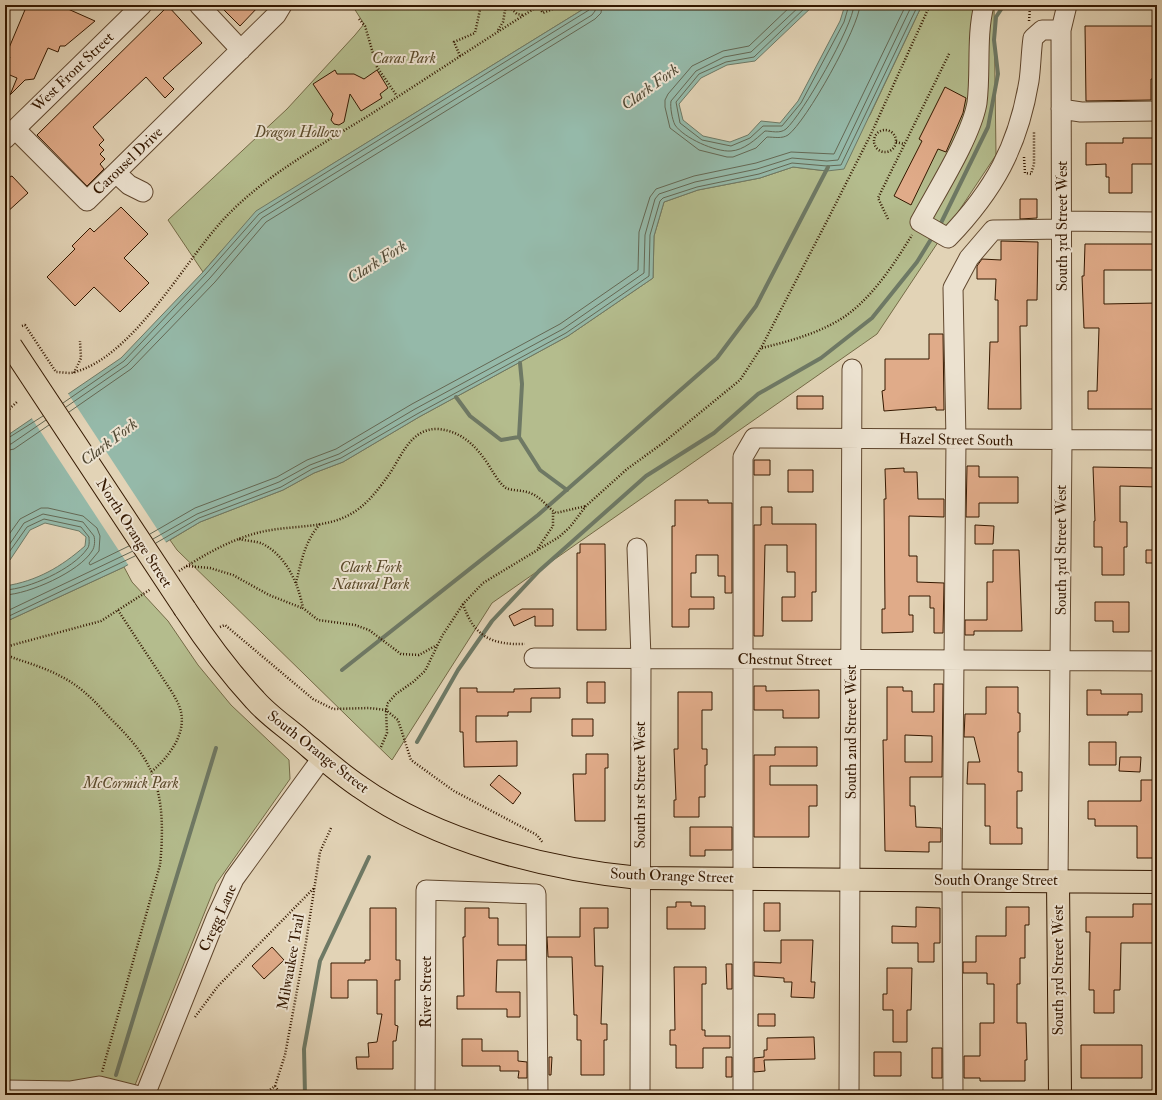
<svg xmlns="http://www.w3.org/2000/svg" width="1162" height="1100" font-family="'IM FELL Double Pica',serif">
<style>
.green{fill:#b4bc8d;stroke:#746a46}
.water{fill:#95b9a9;stroke:#6e7965}
.pier{fill:#e2d3b6}
.lines{fill:none;stroke-linecap:round;stroke-linejoin:round}
.shore{stroke:#646854;stroke-width:1}
.stream{stroke:#6e7965;stroke-width:4}
.building{fill:#e0ab89;stroke:#341800;fill-rule:evenodd}
.minor-casing{stroke:#60472e;stroke-width:21}
.major-casing{stroke:#341800;stroke-width:24}
.path{stroke:#341800;stroke-width:2.5;stroke-dasharray:1 2;stroke-linecap:butt}
.minor{stroke:#ece2d0;stroke-width:19}
.major{stroke:#e2d3b6;stroke-width:22}
.major-bridge-casing{stroke:#341800;stroke-width:24;stroke-linecap:butt}
.major-bridge{stroke:#e2d3b6;stroke-width:22}
.labels{text-anchor:middle;dominant-baseline:central;stroke-width:4;stroke-linejoin:round;paint-order:stroke}
.park-label{font-size:15px;font-style:italic;fill:#5a492a;stroke:#ece2d0}
.street-label{font-size:15px;fill:#341800;stroke:#ece2d0}
.water-label{font-size:16px;font-style:italic;fill:#514833;stroke:#ece2d0}
</style>
<rect width="100%" height="100%" fill="#e2d3b6"/>
<filter id="stains"><feTurbulence type="fractalNoise" baseFrequency=".005" numOctaves="4"/><feColorMatrix values="0 0 0 0 .2 0 0 0 0 .09 0 0 0 0 .02 0 0 0 .5 -.17"/></filter>
<radialGradient id="worn" r=".72"><stop offset=".6" stop-color="#630" stop-opacity="0"/><stop offset="1" stop-color="#630" stop-opacity=".3"/></radialGradient>
<path class="green" d="M352 5H590L326 168 222 250 203 272 168 220 287 109 355 35 364 24Z
M922 5H994L996 155 877 334 492 603 392 760 177 550 170 540 200 522 283 490 314 473 343 462 419 417 568 336 653 278 654 236 664 202 698 190 760 178 793 167 827 171 870 115Z
M124 567 132 582 168 621 198 665 231 705 289 760 290 779 216 884 131 1095H5V622Z"/>
<path class="water" d="M590 5H814L755 61 727 65 701 78 679 104 683 120 703 136 730 142 748 135 761 121 780 123 798 101 840 21 845 5H922L844 169 827 171 793 167 760 178 698 190 664 202 654 236 653 278 568 336 419 417 343 462 314 473 283 490 200 522 124 567 5 622V586C37 581 61 567 85 546L86 537 79 531 45 523 30 530 10 560 5 563V437L121 358 203 272 256 211Z"/>
<path class="pier" d="M67 392 167 544 129 566 31 417Z"/>
<g class="lines">
<path class="shore" d="M792 5 749 46 723 51 692 66 668 94 665 100V107L670 128 699 150 727 157H733L756 148 767 137C774 137 782 139 788 135 806 122 859 27 860 5
M801 5 751 52 724 57 696 71 671 101C670 107 672 119 675 125 684 138 715 152 731 151 744 150 755 140 765 131 771 131 780 134 786 129 802 115 853 26 854 5
M808 5 754 57 726 62 699 74 676 102 680 123 702 140 731 146 750 138 763 126H782L801 103 844 22 849 5
M63 403 124 361 206 274 259 214 589 10 591 5
M66 407 127 365 210 278 262 218 592 15 595 11 596 5
M69 412 131 369 215 282 266 222 595 19 601 13 602 5
M5 440 43 416
M5 445 11 444 46 420
M5 451 14 449 49 425
M150 534 195 508 277 477 307 460 336 449 412 404 560 324 638 270 639 232 650 197 656 189 694 176 756 163 791 152 834 154 906 5
M153 539 197 514 279 482 310 465 339 454 415 409 563 329 644 273 645 235 655 199 659 194 695 182 757 169 792 158 827 161 838 160 912 5
M5 540 20 519 41 508H48L83 516 97 528 100 536 99 551 89 563 90 565 129 546
M156 543 199 518 281 487 312 469 341 458 417 414 566 333 649 276 650 235 660 201 663 198 697 187 759 174 792 163 827 166 841 165 918 5
M5 551 24 523 43 514 83 522 94 536C95 540 95 547 92 551 79 572 29 594 5 595
M5 558 27 527 44 519 81 527 89 537C89 540 90 546 87 549 73 569 29 589 5 590
M5 612 133 551
M5 618 135 556"/>
<path class="stream" d="M939 227 988 127 998 74 994 40 996 17 1004 5
M520 363 522 384 519 437 540 470 567 490
M456 397 470 416 501 440 519 437
M342 670 538 515 717 358 756 306 828 167
M417 742 458 670 492 621 539 571 646 476 714 433 758 394 821 358 872 318 917 262 933 236
M116 1075 216 748
M305 1095 304 1049 320 961 369 857"/>
</g>
<path class="building" d="M27 5H70L68 9 95 21 65 46H60L58 52 48 48 34 79 25 80 10 95 17 78 5 73V68L10 57 6 55Z
M219 5H260L240 26Z
M168 6 202 43 163 78 174 89 165 98 146 77 93 127 104 140 99 145 104 150 100 154 105 159 100 164 104 169 87 186 37 135Z
M1085 26H1157V79H1151V100L1086 101Z
M335 70 337 74H354L364 79 377 70 388 88 380 94 382 98 361 111 350 94 344 122 339 125 334 124 331 120 333 114 313 84Z
M945 87 966 98 963 113 946 152 938 149 911 205 894 196 922 141 919 139Z
M1123 138H1157V164H1132V193H1109V177H1106V164L1086 165V143H1123Z
M12 176 28 193 5 214V179Z
M1020 199H1037V218L1020 219Z
M121 207 148 234 124 258 149 283 120 312 94 287 75 306 47 277 75 249 72 246 90 228 94 232Z
M1001 241 1038 242 1037 300H1027V326H1020L1021 409H988L990 342H998V300H995L996 279H977V266L982 259 1001 260Z
M1085 244H1157V270H1104V304L1157 303V409H1088V391H1097L1099 328H1084L1082 276H1084Z
M929 334H943L944 410H936V407L884 411 882 391 885 390V359H929Z
M797 396H823V409H797Z
M754 460H770V475H754Z
M967 466H979V477H1018V503H979V517H966Z
M1093 467 1156 468V487L1120 486V522H1127V547H1124V575H1102V547H1094V521H1095Z
M904 468V472H917L918 499H944V517L909 516V556H917V582L944 583 943 633H934V608H930V596H909V615H913V632L882 633V609H885L884 499H886L885 469Z
M788 470H813V492H788Z
M675 500H708V503H732V593H725V576H718V555H696V573H691V597H714V609H689V627H672V526H675Z
M761 507H772V524H816V592H812V621H782V597H795V572H787V545H765L763 636H754V525H761Z
M975 525 994 526 993 544H975Z
M580 544H605L606 630H577V553H580Z
M993 550H1019L1022 631H974V635H965V620H987V582H993Z
M1146 550H1157V563H1146Z
M1095 602H1129V632H1113V621H1095Z
M522 609H553V626H535V616L514 626 509 616Z
M587 682H605V703H587Z
M934 684H943L942 777H910V806H915L916 827 941 828V842H929V852L885 851 883 740H887V687H903V691H912V712H934ZM905 735 932 736V762H905Z
M754 686H766V691L819 690V718H783V710H754Z
M986 687H1018V713H1020V732H1018V772H1022V791H1017V828H1022V844H990V826H985V784H967L968 762H980L974 737H964L965 714H986Z
M460 688H477V692H514V689L560 688V698H531V712H508V716H476V742L517 741V766L464 767 463 732H460Z
M1087 690H1101V694H1142V712H1128V715H1087Z
M678 692H712V710H702V749H707V765H705V797H699V817H674V800H676L674 749H678Z
M572 719H593V736H572Z
M1089 742H1116V765H1089Z
M775 747H817V766H770V785H817V806H809V837H754V755H775Z
M586 754H608V768H605V821H575L573 774H586Z
M1120 757H1141L1140 772 1119 771Z
M499 775 521 793 513 804 490 785Z
M1141 780H1157L1155 829H1157V858H1137V826H1095V819H1088V801H1141Z
M690 827H732V850H705V856H690Z
M676 902H691V906H705V929H667V907H676Z
M764 903H780V931H764Z
M1133 904H1157V943H1121L1120 990H1114V1013H1094V990H1089L1090 932H1086V917H1133Z
M916 907 940 908V943H934V962H918V943H892V926L916 927Z
M1006 907H1029V925H1025V958H1020V984H1017V1023H1026L1027 1060H1025V1081H980V1078H964V1056H980V1023H994V984H987V973H963V962H976V936H1006Z
M370 908H396V960H400V980H395V1025L398 1026 396 1041H393V1069H357L356 1057H369L368 1043 377 1042 382 1014H377V980H348V998H331V963H365V960H370Z
M465 908H489V918H498V945H526V960H497L496 992H520V1017H507V1009H457V996H464L463 937H465Z
M580 908H608V928H594L595 966H603L601 1024H607V1040H604V1075H581V1040H577V1015H574L572 957H548L547 937H580Z
M781 940H813L811 982H815L814 998 791 997 792 982H784V978L754 976V962L781 963Z
M272 947 284 960 264 979 252 966Z
M726 964H732V989H727Z
M674 967H706V984H702V1030H705V1036H730V1048H703V1068H676V1045H670V1030H675Z
M887 968H912L911 1010H907V1042H893V1010H883V994H887Z
M758 1014H775V1026H758Z
M814 1037 815 1059 764 1060 765 1071 754 1072V1058L764 1057V1050H767V1038Z
M462 1039H482V1051H518V1061L527 1062V1078H518L519 1071H500V1066H462Z
M1081 1045H1142V1078H1081Z
M932 1048H942V1078H932Z
M874 1052H901V1076H874Z
M549 1057H552L551 1075H549Z
M726 1057H732V1077H726Z"/>
<g class="lines">
<g class="minor-casing">
<path id="minor" d="M199 5 241 50
M984 5C976 37 981 71 977 103 971 137 937 190 920 222L948 238C994 190 1018 147 1029 81 1031 67 1031 52 1033 38L1042 30H1061
M1061 109 1081 112 1157 111
M15 129 87 201 276 15 282 5
M5 139 142 5
M116 173 129 185 143 192
M1062 221 1157 222
M637 548 641 658 640 1095
M534 658 1157 661
M1058 881 1062 441 1061 30 1067 5
M5 1090 70 1091 99 1086 135 1095
M145 1095 216 918 234 879 322 758
M425 1095 426 890 536 894 538 1095
M743 1095V457L754 438 1157 440
M849 1095 852 369
M953 1095 952 880 956 440 953 288 969 258 993 230 1062 229"/>
</g>
<g class="major-casing">
<path id="major" d="M185 609C206 641 229 672 255 700 268 715 286 727 301 740 320 756 339 773 360 787 438 842 546 869 639 878L1157 882
M1058 881 1060 1095"/>
</g>
<path class="path" d="M507 5 517 14 523 15
M1008 5 1030 8
M538 6 543 13 562 5
M359 19 365 26 377 67 397 96
M1029 21 1030 8 1033 5
M498 30 503 22 506 5
M460 56 454 42 475 33 481 5
M874 141a11 11 0 1 1 22 0a11 11 0 1 1-22 0Z
M896 142 904 144
M1024 157 1025 173 1031 174 1034 164V132
M888 219 878 198 950 52
M22 326 25 325 56 372C62 372 70 374 75 372 133 356 183 264 222 221 263 176 320 146 371 114 427 78 483 41 540 5
M762 348C790 341 820 333 844 317 873 297 894 264 912 235
M74 373 81 358 80 341
M5 413 18 401
M239 539C246 541 257 541 263 544 287 557 298 583 303 608L318 620 355 625 369 630 401 654 419 655 437 645
M538 548 553 526V511
M186 566 210 568 233 575 269 595 302 608
M179 571C204 555 231 539 261 532 290 525 323 529 349 515 366 506 377 491 388 476 401 458 410 428 438 429 463 431 479 449 491 469 495 475 500 484 506 488 513 491 523 490 530 493 541 497 547 507 556 513L586 506
M296 583C301 562 305 541 320 524
M463 604C474 637 492 645 525 644
M118 610C132 632 146 653 160 674 167 685 178 699 181 712 186 735 168 758 151 772
M220 627 225 625 313 699 333 709 369 708 386 710 398 720 411 760 454 791 537 835 543 843
M5 647 101 621 151 589
M5 656 11 657C28 663 46 668 62 677 80 686 95 701 108 716 124 732 142 750 151 771 164 799 163 835 160 865L102 1072
M381 747 387 733 386 710 388 703 396 694 413 682 425 671 442 636 463 604 483 583 559 537 570 527 586 506 627 469 663 443 740 380 761 348 828 219 871 134 930 5
M195 1017 218 986 314 888
M275 1086 281 1095
M263 1095 275 1086 285 1055 306 942 317 871 320 852 331 828"/>
<use href="#minor" class="minor"/>
<use href="#major" class="major"/>
<g class="major-bridge-casing">
<path id="major-bridge" d="M11 346 185 609"/>
</g>
<use href="#major-bridge" class="major-bridge"/>
</g>
<g class="labels">
<g class="park-label">
<text x="404" y="58">Caras Park</text>
<text x="298" y="132">Dragon Hollow</text>
<text x="371" y="567">Clark Fork<tspan x="371" dy="17">Natural Park</tspan></text>
<text x="131" y="783">McCormick Park</text>
</g>
<g class="street-label">
<text transform="translate(73 72) rotate(-44)">West Front Street</text>
<text transform="translate(128 161) rotate(-44)">Carousel Drive</text>
<text transform="translate(1062 226) rotate(-90)">South 3rd Street West</text>
<text transform="translate(956 440) rotate(1)">Hazel Street South</text>
<text transform="translate(134 533) rotate(57)">North Orange Street</text>
<text transform="translate(1061 550) rotate(-90)">South 3rd Street West</text>
<text transform="translate(785 660) rotate(1)">Chestnut Street</text>
<text transform="translate(851 732) rotate(-90)">South 2nd Street West</text>
<text transform="translate(318 752) rotate(38)">South Orange Street</text>
<text transform="translate(640 785) rotate(-90)">South 1st Street West</text>
<text transform="translate(672 876) rotate(2)">South Orange Street</text>
<text x="996" y="880">South Orange Street</text>
<text transform="translate(218 918) rotate(-66)">Cregg Lane</text>
<text transform="translate(291 962) rotate(-80)">Milwaukee Trail</text>
<text transform="translate(1058 970) rotate(-90)">South 3rd Street West</text>
<text transform="translate(426 992) rotate(-90)">River Street</text>
</g>
<g class="water-label">
<text transform="translate(650 87) rotate(-36)">Clark Fork</text>
<text transform="translate(377 262) rotate(-32)">Clark Fork</text>
<text transform="translate(109 442) rotate(-37)">Clark Fork</text>
</g>
</g>
<rect width="1162" height="1100" fill="none" stroke="#e2d3b6" stroke-width="20"/>
<rect x="6" y="6" width="1150" height="1088" fill="none" stroke="#341800" stroke-width="2"/>
<rect x="10" y="10" width="1142" height="1080" fill="none" stroke="#341800"/>
<rect width="100%" height="100%" filter="url(#stains)"/>
<rect width="100%" height="100%" fill="url(#worn)"/>
</svg>
